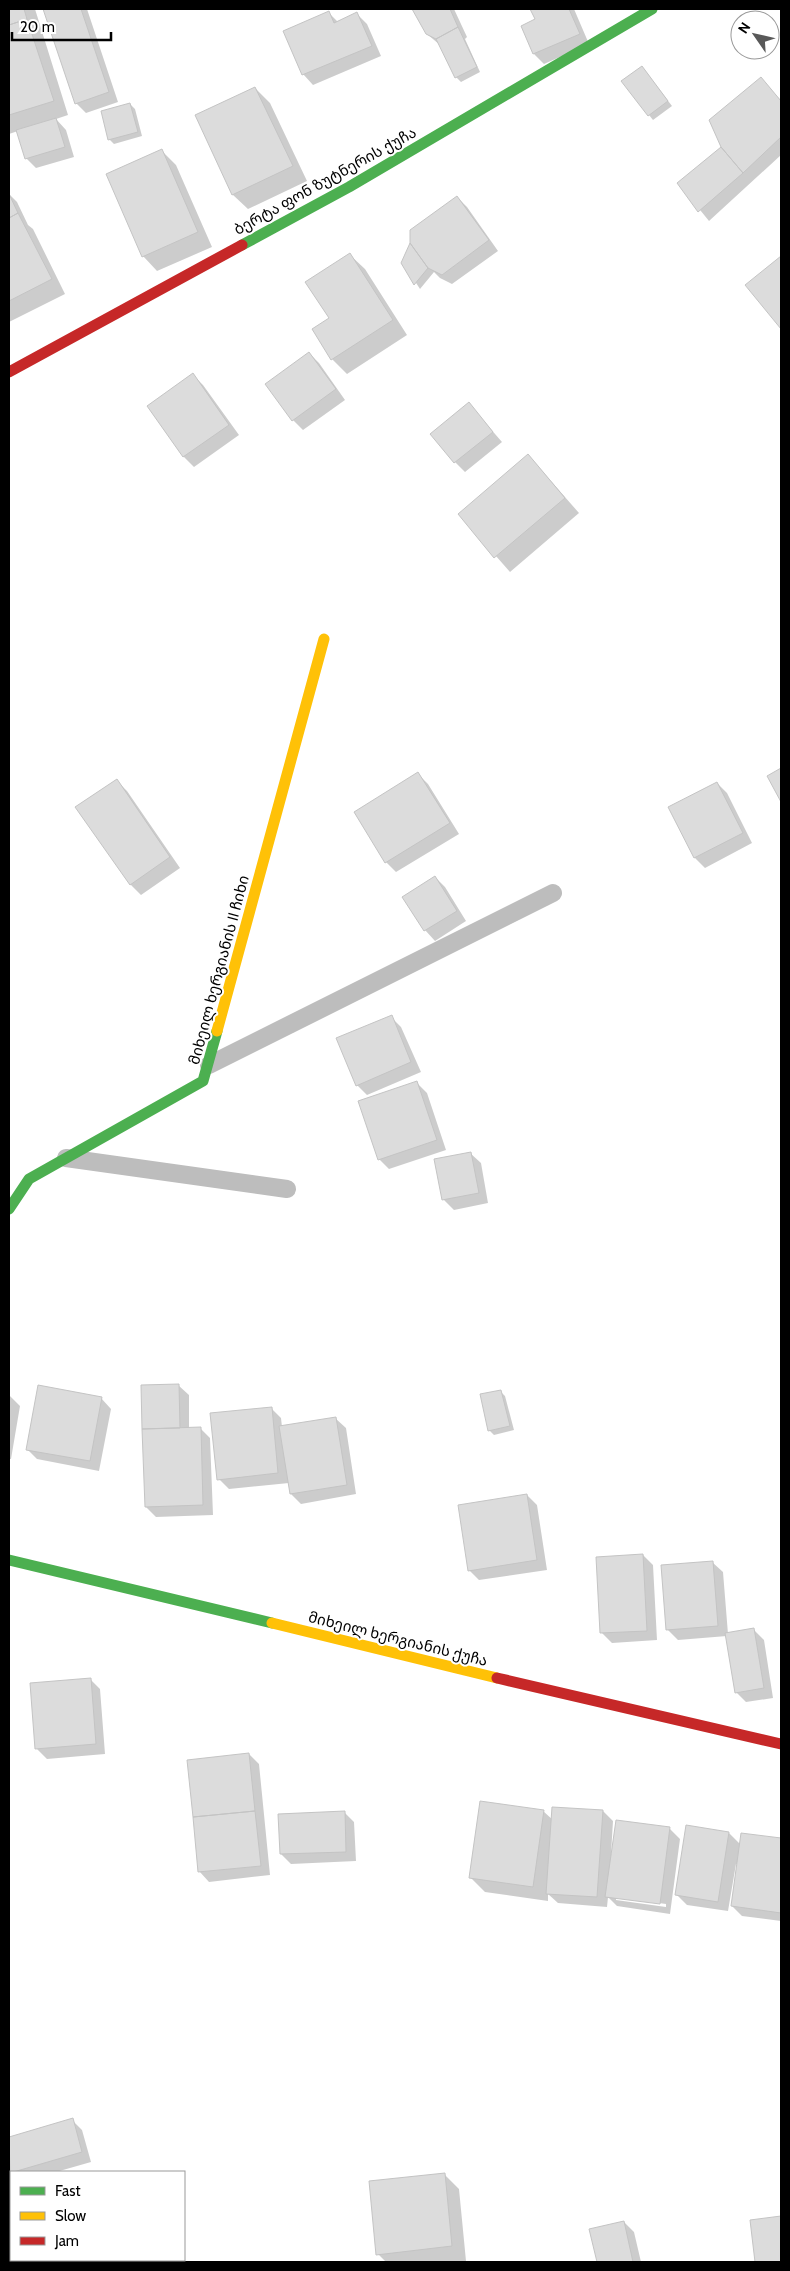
<svg xmlns="http://www.w3.org/2000/svg" width="790" height="2271" font-family="Cabin,'Noto Sans Georgian',sans-serif">
<style>
.shadow{fill:#0003;fill-rule:evenodd}
.building{fill:#dcdcdc;stroke:#c4c4c4}
.lines{fill:none;stroke-linecap:round;stroke-linejoin:round}
.lane{stroke:#bdbdbd;stroke-width:18}
.fast{stroke:#4caf50;stroke-width:11}
.slow{stroke:#ffc107;stroke-width:11}
.jam{stroke:#c62828;stroke-width:11}
.labels{text-anchor:middle;dominant-baseline:central;stroke-width:4;stroke-linejoin:round;paint-order:stroke}
.street-label{font-size:15px;fill:#000;stroke:#fff}
</style>
<rect width="100%" height="100%" fill="#fff"/>
<path class="shadow" d="M9 9H35L68 115 56 119 66 130 74 157 36 168 26 158 18 131 9 134Z
M44 9H87L118 102 86 113 76 103Z
M414 9H454L467 37 465 39 480 72 461 82 456 77 440 45 427 34Z
M532 9H574L589 44 544 64 534 54 522 26 537 20Z
M329 13 338 22 357 14 367 24 381 56 313 85 303 74Z
M646 72 672 106 653 120 649 115Z
M761 78 781 101V155L709 221 679 184 722 148Z
M255 88 270 103 307 181 248 209 233 195 196 116Z
M130 104 135 109 142 136 114 144 109 139Z
M162 151 176 165 212 247 157 271 143 256Z
M9 194 17 202 28 225 33 229 65 294 9 322Z
M457 197 467 207 498 251 452 284 440 278 434 272 420 289 403 263Z
M350 255 365 269 407 335 347 374 332 359 313 330 330 319Z
M781 258V327L747 285Z
M309 353 319 363 345 400 303 430 293 420 267 385Z
M193 375 203 385 239 435 194 467 184 457 148 406Z
M469 404 502 442 465 472 455 462Z
M528 455 579 513 510 572 459 514Z
M418 774 428 784 459 834 396 872 386 862 355 813Z
M116 780 127 791 180 868 141 895 131 885Z
M717 783 727 793 752 843 705 868 695 858 670 808Z
M435 877 445 887 466 921 435 941 425 930 404 897Z
M391 1017 401 1027 421 1072 367 1095 357 1085Z
M417 1083 427 1093 446 1150 389 1169 379 1159Z
M470 1153 481 1163 488 1203 454 1210 444 1200 436 1160Z
M178 1385 189 1395V1429L200 1428 210 1438 213 1515 156 1517 146 1507Z
M500 1391 505 1396 514 1430 494 1435 489 1430Z
M9 1395 20 1406 11 1459H9Z
M101 1398 111 1409 99 1471 37 1459 27 1449Z
M271 1408 281 1418 282 1427 335 1418 346 1428 356 1494 301 1504 291 1494 289 1483 229 1489 219 1479Z
M527 1495 537 1505 547 1570 479 1580 469 1570Z
M643 1555 653 1565 657 1640 612 1643 602 1633Z
M712 1562 723 1572 728 1634 754 1630 764 1640 773 1698 746 1702 736 1692 727 1636 678 1640 667 1629Z
M90 1679 100 1689 105 1754 47 1759 37 1749Z
M249 1754 259 1764 270 1875 209 1882 199 1871Z
M543 1811 553 1820 603 1811 613 1821 611 1854H613L617 1821 670 1829 680 1839 670 1914 617 1906 608 1897 607 1907 558 1903 548 1894V1901L485 1892 471 1878ZM616 1897 666 1904V1907L616 1900Z
M344 1812 354 1822 356 1861 291 1864 281 1854Z
M729 1833 741 1845 742 1835 781 1840V1921L742 1916 732 1906 738 1864H736L728 1911 687 1905 677 1895Z
M72 2120 82 2130 91 2162 56 2172H11L9 2163V2138Z
M444 2174 459 2189 466 2261 386 2262 378 2254Z
M781 2217V2262H756L752 2221Z
M624 2222 634 2232 641 2262H598L590 2230Z
M66 2260H139L140 2262H66Z"/>
<path class="building" d="M9 9H24L27 19 9 25Z
M43 9H81L109 92 75 104Z
M412 9H450L458 27 436 39 426 34Z
M530 9H569L580 34 533 54 521 26 535 19Z
M329 11 334 23 357 12 372 46 302 75 283 31Z
M27 19 54 101 9 115V25Z
M458 27 477 67 455 78 436 39Z
M642 66 668 101 648 116 621 81Z
M761 77 781 101V137L743 173 721 147 709 120Z
M255 87 293 166 232 195 195 115Z
M130 103 138 132 108 140 101 111Z
M56 118 65 147 25 159 16 130Z
M721 147 743 173 698 212 677 183Z
M162 149 198 232 142 257 106 174Z
M9 194 18 213 9 218Z
M457 196 489 240 442 275 428 268 410 243V230Z
M18 213 52 279 9 301V218Z
M410 243 428 268 414 285 401 263Z
M350 253 393 320 331 360 312 329 329 318 305 282Z
M781 256V329L745 285Z
M309 352 336 389 292 421 265 384Z
M193 373 229 425 183 457 147 406Z
M469 402 493 432 454 463 430 434Z
M528 454 565 498 494 558 458 514Z
M781 768V802L767 776Z
M418 772 450 823 385 863 354 812Z
M117 779 170 857 130 885 75 807Z
M717 782 743 833 694 858 668 807Z
M435 876 457 911 424 931 402 897Z
M392 1015 411 1062 356 1086 336 1038Z
M417 1081 437 1140 378 1160 358 1101Z
M471 1152 479 1193 442 1200 434 1159Z
M179 1384 180 1428 142 1429 141 1385Z
M38 1385 102 1397 90 1461 26 1450Z
M501 1390 510 1426 488 1431 480 1394Z
M272 1407 278 1473 217 1480 210 1413Z
M336 1417 347 1485 290 1494 279 1426Z
M201 1427 203 1505 145 1507 142 1429Z
M527 1494 537 1560 468 1571 458 1505Z
M643 1554 647 1631 600 1633 596 1557Z
M713 1561 718 1626 666 1630 661 1565Z
M754 1628 764 1688 735 1693 725 1633Z
M91 1678 96 1744 35 1749 30 1683Z
M249 1753 255 1811 193 1817 187 1760Z
M480 1801 544 1810 533 1887 469 1878Z
M552 1807 603 1810 597 1897 546 1894Z
M255 1811 261 1866 198 1872 193 1817Z
M345 1811 346 1852 280 1854 278 1814Z
M616 1820 670 1827 660 1904 605 1897Z
M686 1825 729 1832 718 1902 675 1895Z
M741 1833 781 1838V1913L731 1906Z
M73 2118 82 2152 10 2173 9 2137Z
M445 2173 452 2246 376 2255 369 2181Z
M781 2216V2262H755L750 2220Z
M624 2221 633 2262H597L589 2229Z
M65 2260H128L129 2262H65Z"/>
<g class="lines">
<path class="lane" d="M209 1065 553 893
M66 1158 287 1189"/>
<path class="fast" d="M242 245 349 187 652 9
M9 1209 29 1179 203 1081 217 1031
M9 1560 272 1623"/>
<path class="slow" d="M217 1031 324 639
M272 1623 497 1678"/>
<path class="jam" d="M9 372 242 245
M497 1678 781 1744"/>
</g>
<g class="labels">
<g class="street-label">
<text transform="translate(325 181) rotate(-29)">ბერტა ფონ ზუტნერის ქუჩა</text>
<text transform="translate(219 970) rotate(-75)">მიხეილ ხერგიანის II ჩიხი</text>
<text transform="translate(398 1639) rotate(14)">მიხეილ ხერგიანის ქუჩა</text>
</g>
</g>
<rect width="790" height="2271" fill="none" stroke="#000000" stroke-width="20"/>
<rect x="10" y="2171" width="175" height="90" fill="#ffffff" stroke="#999999"/>
<rect x="20" y="2187" width="25" height="8" fill="#4caf50" stroke="#999999"/>
<text x="55" y="2196" font-size="15" fill="#000000">Fast</text>
<rect x="20" y="2212" width="25" height="8" fill="#ffc107" stroke="#999999"/>
<text x="55" y="2221" font-size="15" fill="#000000">Slow</text>
<rect x="20" y="2237" width="25" height="8" fill="#c62828" stroke="#999999"/>
<text x="55" y="2246" font-size="15" fill="#000000">Jam</text>
<g transform="translate(755 35) rotate(304)"><circle r="24" fill="#ffffff" stroke="#999999"/>
<path d="M0-4L9 19L0 12L-9 19Z" fill="#595959"/>
<text y="-8" font-size="14" font-weight="bold" text-anchor="middle" fill="#000000">N</text>
</g>
<path d="M12 32v8h99v-8" fill="none" stroke="#000000" stroke-width="2.5"/>
<text x="20" y="32" font-size="15" fill="#000000" stroke="#ffffff" stroke-width="4" paint-order="stroke">20 m</text>
</svg>
